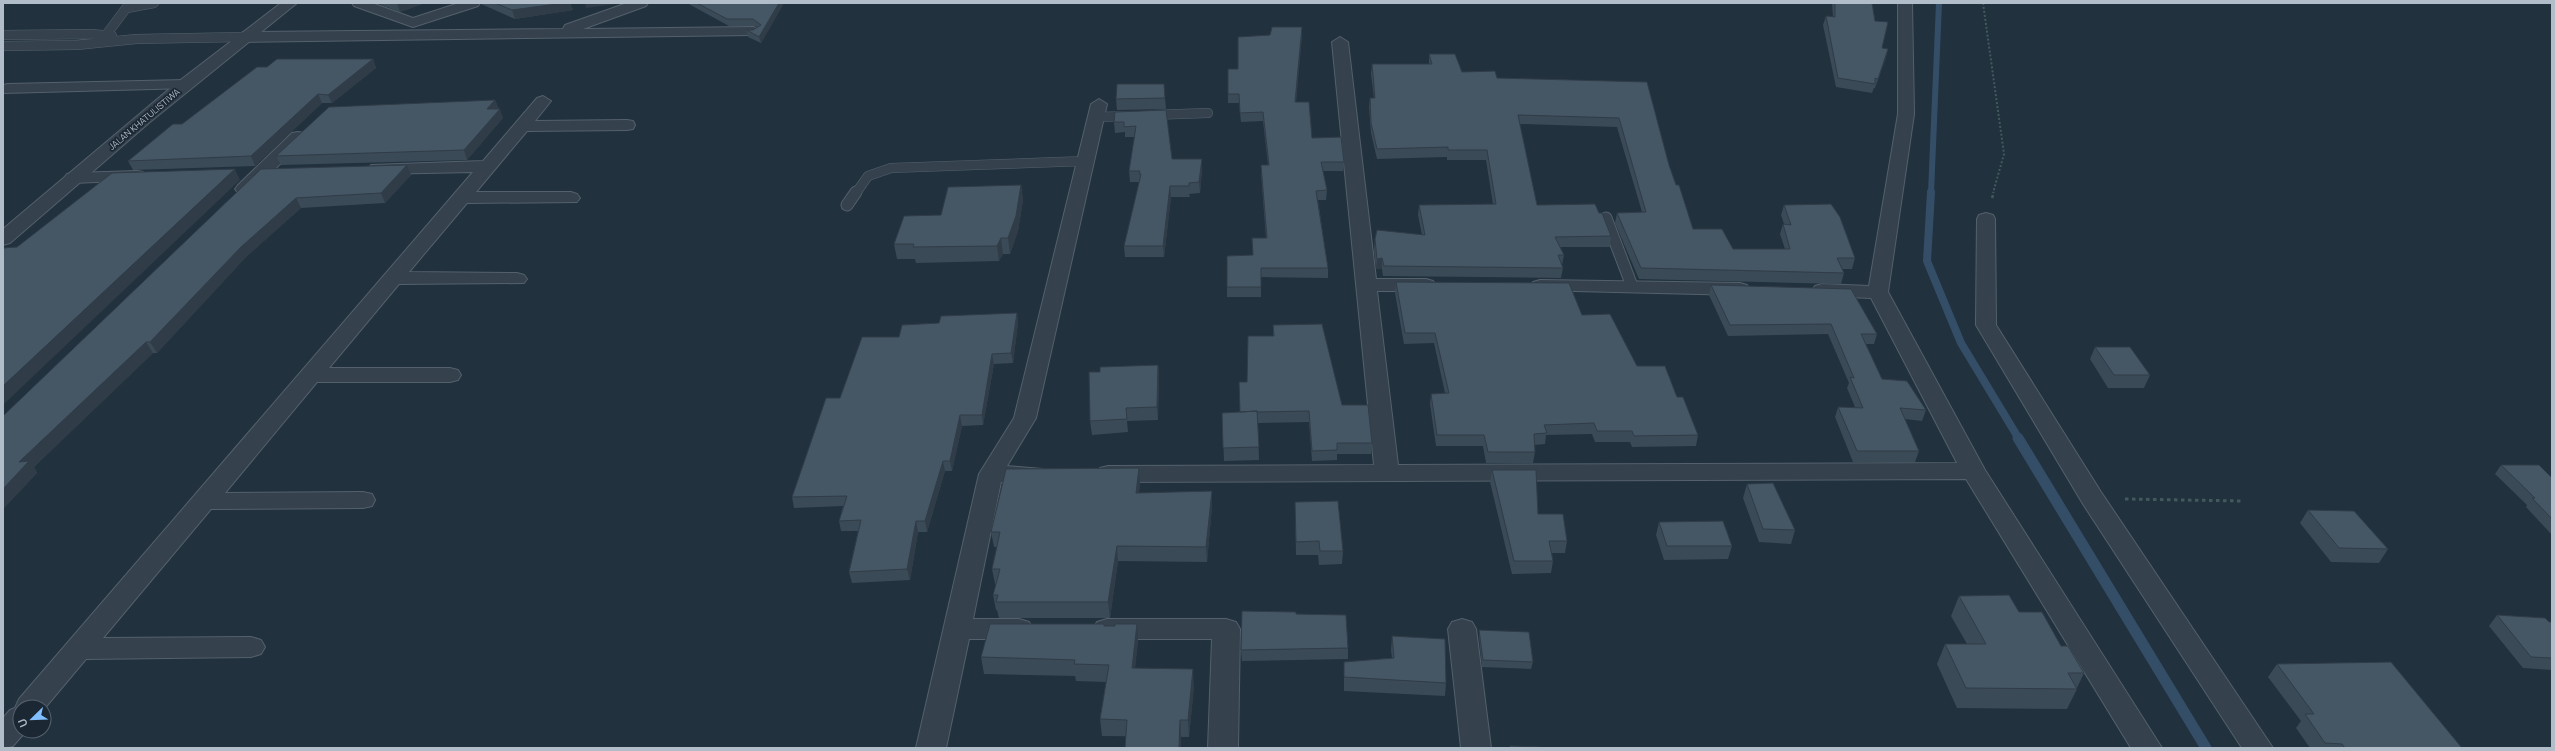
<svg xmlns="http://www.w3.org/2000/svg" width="2555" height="751" font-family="Manrope,sans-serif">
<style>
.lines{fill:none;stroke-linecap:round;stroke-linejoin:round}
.stream-far2{stroke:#344e67;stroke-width:6}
.stream-far1{stroke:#344e67;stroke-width:8}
.stream{stroke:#344e67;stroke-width:11}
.service-far1-casing{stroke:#54606c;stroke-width:10}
.service-casing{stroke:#54606c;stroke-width:13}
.minor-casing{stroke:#54606c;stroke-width:2}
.tertiary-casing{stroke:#54606c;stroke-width:2}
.path-far2{stroke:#415b5c;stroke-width:2;stroke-dasharray:2 2;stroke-linecap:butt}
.path-far1{stroke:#415b5c;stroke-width:2.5;stroke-dasharray:3 3;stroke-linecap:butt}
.path{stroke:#415b5c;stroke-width:3;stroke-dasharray:3.5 3.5;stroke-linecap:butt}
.service-far1{stroke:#35424e;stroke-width:9}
.service{stroke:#35424e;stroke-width:11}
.minor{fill:#35424e;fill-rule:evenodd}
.tertiary{fill:#35424e;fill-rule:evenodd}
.wall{fill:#3b4a57}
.shaded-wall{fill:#303c47}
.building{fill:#455665;stroke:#303c47}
.labels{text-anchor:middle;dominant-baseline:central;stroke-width:3.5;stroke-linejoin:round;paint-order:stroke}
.far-street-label{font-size:9px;fill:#b1bdc9;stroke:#1b2733}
</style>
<rect width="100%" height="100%" fill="#21313e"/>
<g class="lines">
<path class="stream-far2" d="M1931 193 1939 3"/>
<path class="stream-far1" d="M1931 192 1927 261 1961 343 2019 439"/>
<path class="stream" d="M2018 438 2206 748"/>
<g class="service-far1-casing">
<path id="service-far1" d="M127 8 154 3
M3 35 92 34 112 36V41
M100 38 106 35 130 3
M3 46 77 45 136 39 243 37
M1151 115 1208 113
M1096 117 1131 116
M856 193 868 176 891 168 1086 161"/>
</g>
<g class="service-casing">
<path id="service" d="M847 205 856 192
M1606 218 1632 286"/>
</g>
<g class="minor-casing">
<path id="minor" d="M352 3H372L413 18 459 3H480L478 6 413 27 354 6Z
M627 3H648L646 6 583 29 754 27 761 31 754 35 243 42 235 37 243 32 563 29 565 25Z
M1898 3H1912L1914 114 1888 292 1985 470 2162 748H2131L1966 479 1108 482 1100 480 1096 474 1100 468 1108 466 1374 465 1332 42 1340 37 1348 42 1376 279H1426L1433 281 1436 285 1433 289 1426 291H1377L1398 465 1957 463 1871 298 1822 296 1815 294 1812 290 1815 286 1822 284 1869 286 1898 114Z
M185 80 191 82 193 85 191 88 3 93V85L8 84Z
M543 96 551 101 535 121 627 120 633 121 635 125 633 129 627 130 527 131 476 192H571L577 194 580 198 577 202 467 203 409 272 517 273 524 275 527 279 524 283 399 284 329 368H450L458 370 461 375 458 380 450 382H317L225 493 363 492 372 494 375 500 372 506 363 508 211 509 103 638 251 637 261 640 265 647 261 654 251 657 86 659 44 709V707H20V731H26L13 746 3 748V718L10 710 15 708 19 699 473 172 377 174 371 173 368 169 371 165 483 161 537 98Z
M1099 99 1107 104 1036 418 1007 466 1042 469 1046 475 1042 481 1034 483 1001 482 973 619H1019L1029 622 1033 629 1029 636 1019 639H969L946 748H916L979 474 1014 418 1091 104Z
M298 132 304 133 307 137 304 141 250 193H238L235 189 238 185 292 133Z
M137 171 143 172 146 176 143 180 73 183 67 182 64 178 67 174 73 173Z
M1986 213 1993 215 1995 219 1996 325 2101 492 2273 748H2242L2083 504 1976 325 1977 219 1979 215Z
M1540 280 1740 283 1747 285 1750 289 1747 293 1740 295 1533 290 1530 286 1533 282Z
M1107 619H1226L1236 622 1240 629 1238 748H1208L1212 639H1107L1097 636 1093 629 1097 622Z
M1462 619 1472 622 1476 629 1491 748H1461L1448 629 1452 622Z"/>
</g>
<g class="tertiary-casing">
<path id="tertiary" d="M281 3H297L150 122 10 243 3 245V229L174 85Z"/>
</g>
<path class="path-far2" d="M1983 3 2004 154 1993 193"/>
<path class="path-far1" d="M1992 198 1994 192"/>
<path class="path" d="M2125 499 2243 501"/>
<use href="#service-far1" class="service-far1"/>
<use href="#service" class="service"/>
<use href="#minor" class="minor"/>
<use href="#tertiary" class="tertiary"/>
</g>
<path class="wall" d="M377 3H425L400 12Z
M481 3H570L573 10 515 19 481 4Z
M687 3H784L761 43 748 37 747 30H753L757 27 755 26H729Z
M1832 3H1872L1875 21 1886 58 1875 88H1874L1872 93 1836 87 1823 25 1826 16 1833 17Z
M1302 27V35L1296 102 1312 138 1344 162 1343 171H1323L1327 190 1326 200H1318L1328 268V278L1261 277V297H1227V256L1253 255 1252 238H1266L1261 174V165H1268L1263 121 1241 122 1239 103H1228V94L1238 69 1270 35Z
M1429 54 1462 72 1497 78 1647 82 1669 165 1693 229 1733 249H1785L1780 234 1783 224H1784L1781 215 1784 205 1855 258 1852 269H1842L1844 273 1841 284 1639 279 1615 223 1617 213 1642 212 1617 127 1520 124 1537 205 1599 213 1611 236 1610 247H1560L1564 255 1562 265 1563 268 1561 278 1383 276 1382 269H1376L1374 250 1375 239 1422 235 1418 215 1419 205 1493 204 1486 160H1447V157L1377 159 1371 133 1369 107 1370 98H1374L1371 74 1372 64H1429Z
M373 59 376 68 332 103H322L255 166 133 170 128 161 182 124 267 67Z
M1165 98 1166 109 1117 110 1116 99Z
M495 100 503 118 467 160 281 165 276 156Z
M1166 110 1172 159 1202 170 1200 193 1189 194 1190 197H1171L1164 257H1125L1124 246 1140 182H1130L1129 171 1135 137H1125V132L1115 133 1114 122Z
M407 165 411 175 385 203 301 208 246 257 157 353H153L34 467 37 473 3 509V415H4L261 169Z
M1021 185 1023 200 1018 231 1010 254H1003L999 261 916 263 915 259H897L894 244 941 215Z
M1396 282 1582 315 1637 366 1677 397 1698 435 1696 446 1632 447 1630 442H1595L1592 434 1546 435 1545 444 1534 445 1535 452 1533 463H1486L1483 446H1436L1430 404 1431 394 1445 393 1434 343 1404 344 1395 293Z
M1711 285 1877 334 1874 344H1866L1882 379 1926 410 1922 421 1905 419 1919 451 1915 462H1853L1835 417 1838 407H1855L1847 388 1849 383 1828 334 1728 336 1709 295Z
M1017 313 1018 323 1013 363 994 364 983 425 962 426 952 471H945L927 532H918L910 580 852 583 849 572 858 531H841L839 521 843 506 794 508 792 497 840 398 899 337 939 323Z
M1273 325 1342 405 1372 443 1371 454H1337V460L1312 461 1309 422 1258 423 1259 460 1224 461 1222 413 1240 412 1247 382 1273 336Z
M2095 347 2150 375 2144 388H2108L2090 359Z
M1158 365 1159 378 1158 420 1127 421 1128 432 1092 435 1090 421 1100 372Z
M2501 465 2552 478V535L2526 507 2527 505 2495 474Z
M1139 468 1140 483 1139 493 1212 506 1207 562 1118 561 1110 618H999L997 610H996L993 595 996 584H995L992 569 997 547H994L991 532Z
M1492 470 1538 514 1567 541 1565 553H1552L1553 561 1551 573 1512 574 1490 482Z
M1747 484 1795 530 1791 544 1759 542 1743 498Z
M1295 502 1343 551 1342 564 1319 565 1318 555H1296Z
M2308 510 2388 549 2379 563 2331 562 2300 523Z
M1659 522 1732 546 1728 559 1664 560 1656 535Z
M1959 596 2019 612 2061 646 2084 673 2077 688V689L2067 709 1957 708 1937 664 1945 644H1967L1951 616Z
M2497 615 2552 622V670L2523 668 2489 626Z
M1105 626 1138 640 1135 668 1194 686 1189 737 1102 736 1100 719 1106 682 1076 681 1075 676 984 674 981 657Z
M1479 630 1533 662 1531 669 1482 667 1479 637Z
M1392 636 1446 683 1445 696 1344 691V662L1392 658 1391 650Z
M1348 648V659L1242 661 1241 650Z
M2277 664 2462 748H2310L2296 728 2301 721 2268 677Z"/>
<path class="shaded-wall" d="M397 3H425L400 12Z
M564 3H570L573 10 515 19 512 10Z
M585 3H623L586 8Z
M779 3H784L761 43 759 37Z
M1302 27V35L1295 111V102Z
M1888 49 1886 58 1875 88Z
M373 59 376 68 332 103 328 95Z
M318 94 322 103 255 166 251 156Z
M495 100 499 109H487Z
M500 109 503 118 467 160 464 150Z
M1202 159V170L1200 193 1199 182Z
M407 165 411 175 385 203 381 193Z
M235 169 240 180 3 405V386Z
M1021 185 1023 200 1018 231 1010 254 1008 238Z
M1170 186 1171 197 1164 257 1163 246Z
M296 198 301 208 246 257 157 353 150 342 241 247Z
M1001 238 1003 254 999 261 997 246Z
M1382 258V269H1376L1377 259Z
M1017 313 1018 323 1013 363 1011 353Z
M146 342 153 353 34 467 37 473 3 509V489L19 462Z
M992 354 994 364 983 425 982 415Z
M1158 365 1159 378 1158 420 1157 407Z
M960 415 962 426 952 471 950 461Z
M943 461 945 471 927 532 925 521Z
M1139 468 1140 483 1137 508 1136 493Z
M1212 491V506L1207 562 1206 547Z
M916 521 918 532 910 580 907 569Z
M1117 546 1118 561 1110 618 1108 602Z
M1137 624 1138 640 1133 684 1132 668Z
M1193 669 1194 686 1189 737 1188 720Z
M1180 720 1181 737V748H1179Z"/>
<path class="building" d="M495 3H564L512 10Z
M697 3H779L759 37 747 30H753L761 25 753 19H727Z
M1835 3H1872L1875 21 1888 22 1882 48 1888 49 1878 79 1875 78V84L1838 78 1826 16 1835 17Z
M1272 27H1302L1295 102H1309L1312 138 1341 137 1344 162H1321L1327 190 1316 191 1328 268H1261V287H1227V256L1253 255 1252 238H1267L1261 165H1269L1263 112 1240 113 1239 94H1228V69H1238V37L1270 35Z
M1429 54H1455L1462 72 1495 71 1497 78 1647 82 1669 165 1676 185H1679L1693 229H1722L1733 249H1790L1783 224 1791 225 1784 205 1831 204 1840 217 1855 258H1837L1844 273 1641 268 1617 213 1646 212 1619 118 1518 115 1537 205 1595 204 1599 213H1602L1611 236 1555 237 1564 255H1558L1563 268 1384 266 1382 258 1377 259 1375 239 1377 230 1425 235 1419 205 1496 204 1487 150H1448V147L1377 149 1371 123 1370 98H1375L1372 64H1432Z
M277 59H373L328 95 318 94 251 156 128 161 173 124H182L257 67H267Z
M1117 84H1164L1165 98 1116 99Z
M495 100 487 109H500L464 150 276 156 329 107Z
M1166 110 1172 159H1202L1199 182 1189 183V186H1170L1163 246H1124L1141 174H1139L1140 171H1129L1136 126 1124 127V122H1114L1115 112Z
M407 165 381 193 296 198 241 247 150 342H146L19 462 29 461 3 489V415H4L261 169Z
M235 169 3 386V248L17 247 112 173Z
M1021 185 1016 216 1008 238H1001L997 246 913 247 914 244H894L904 216 941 215 948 187Z
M1396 282 1569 283 1582 315 1610 314 1637 366H1665L1677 397H1683L1698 435 1634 436 1632 431H1597L1594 423 1544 425 1547 433 1534 434 1535 452H1488L1484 435H1437L1431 394 1449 393 1435 333H1405Z
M1711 285 1851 289 1877 334H1861L1882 379 1907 381 1926 410 1900 408 1919 451H1857L1838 407 1863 408 1850 377 1854 378 1831 324 1730 325Z
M1017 313 1011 353 992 354 982 415H960L950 461H943L925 521H916L907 569 849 572 861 520 839 521 847 496 792 497 826 398H840L862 337H899L902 325 939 323 941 316Z
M1322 324 1342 405H1368L1372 443H1337V450L1312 451 1309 411 1257 412V411L1240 412 1239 382H1247L1248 336H1274L1273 325Z
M2095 347H2130L2150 375H2114Z
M1158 365 1157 407 1126 408 1127 419 1090 421 1089 372H1100V367Z
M1257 411 1259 447 1223 448 1222 413Z
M2501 465H2539L2552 478V519L2532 498H2535Z
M1139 468 1136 493 1212 491 1206 547 1117 546 1108 602H996L998 595H993L1000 569H992L1000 532H991L1006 469Z
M1492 470H1536L1538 514H1563L1567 541H1549L1553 561H1514Z
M1773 483 1795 530 1763 529 1747 484Z
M1338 501 1343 551H1320L1319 541 1296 542 1295 502Z
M2308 510 2354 511 2388 549 2339 548Z
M1723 521 1732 546H1667L1659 522Z
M2009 595 2019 612H2042L2061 646H2068L2084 673H2068L2077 689 1966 688 1945 644H1986L1959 596Z
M1242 611 1296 612V614L1346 615 1348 648 1241 650Z
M2497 615 2545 618 2549 622H2552V658L2531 657Z
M990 624H1104V626H1115V624H1137L1132 668 1193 669 1188 720H1180L1179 748H1125L1127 720 1100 719 1109 665 1074 664 1075 660 981 657Z
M1479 630 1529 632 1533 662 1483 660Z
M1392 636 1445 639 1446 683 1344 677V662L1394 658Z
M2391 662 2462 748H2345L2342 744 2325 743 2305 714H2314L2277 664Z
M1510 746 1542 747V748H1510Z"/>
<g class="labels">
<g class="far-street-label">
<text transform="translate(144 119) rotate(-40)">JALAN KHATULISTIWA</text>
</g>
</g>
<rect width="2555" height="751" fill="none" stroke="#b1bdc9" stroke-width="8"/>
<g transform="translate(32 719) rotate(247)"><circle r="19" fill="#1b2733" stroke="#57636f"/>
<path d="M0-3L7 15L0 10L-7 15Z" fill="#81beff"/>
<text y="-6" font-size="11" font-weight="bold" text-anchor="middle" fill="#b1bdc9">U</text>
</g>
</svg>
